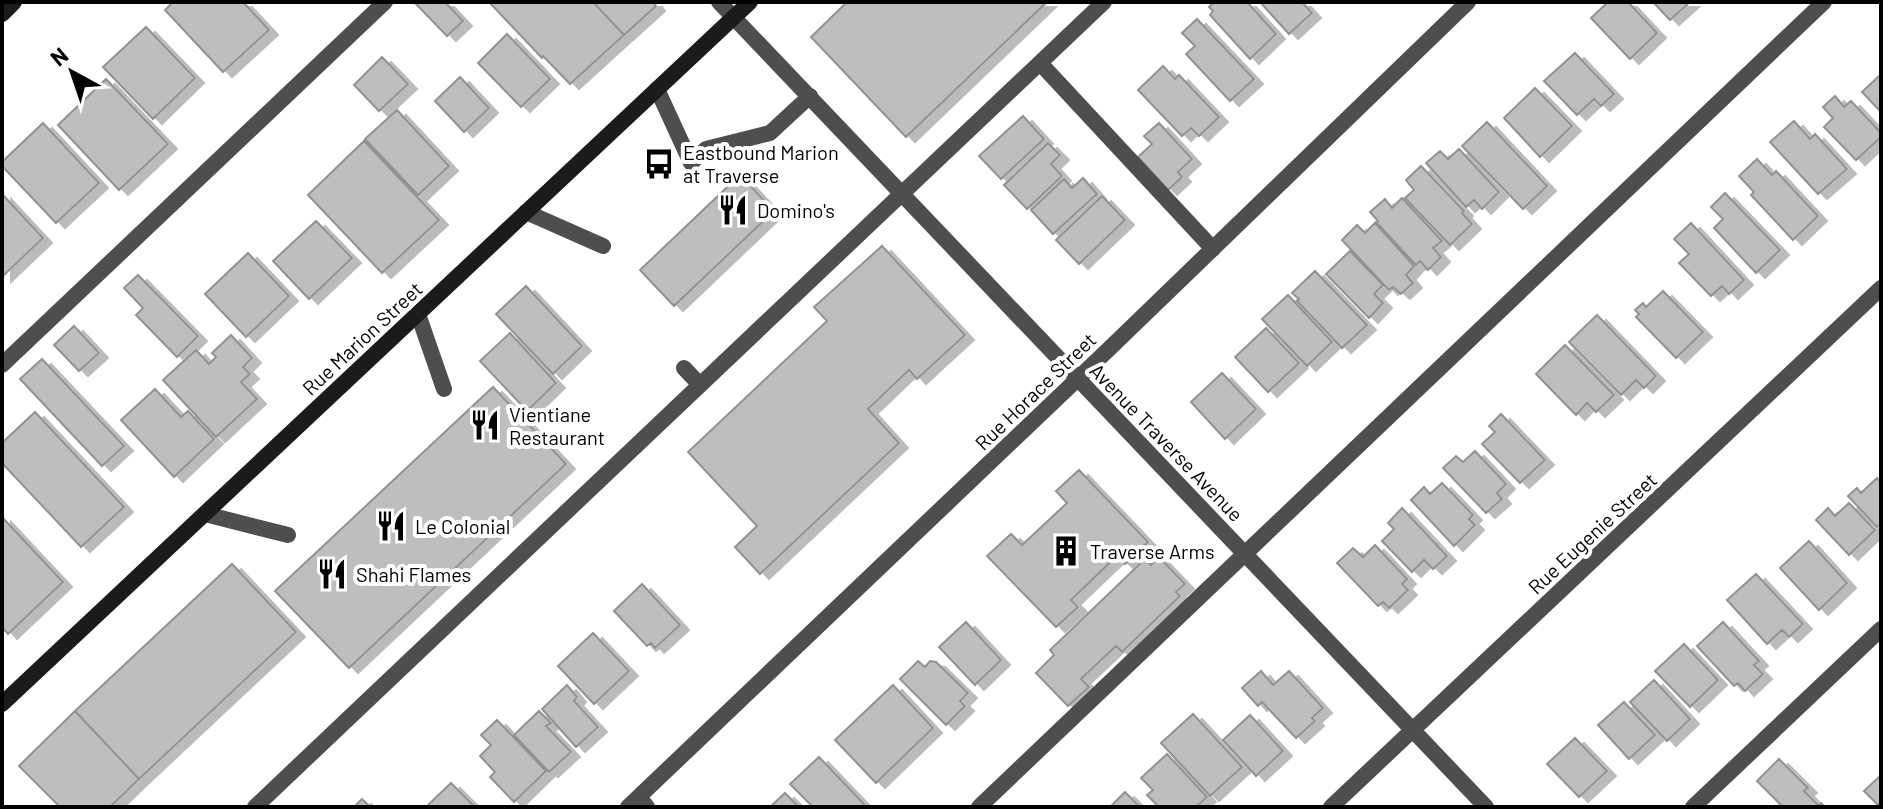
<svg xmlns="http://www.w3.org/2000/svg" width="1883" height="809" font-family="Barlow,sans-serif">
<style>
.building{fill:#bebebe;stroke:#929292;stroke-width:2;filter:url(#shadow)}
.lines{fill:none;stroke-linecap:round;stroke-linejoin:round}
.lane{stroke:#4e4e4e;stroke-width:16}
.street{stroke:#4e4e4e;stroke-width:16}
.secondary{stroke:#1b1b1b;stroke-width:16}
.labels{text-anchor:middle;dominant-baseline:central;stroke-width:8;stroke-linejoin:round;paint-order:stroke}
.poi-label{font-size:20px;fill:#000;stroke:#fff;text-anchor:start}
.street-label{font-size:20px;fill:#000;stroke:#fff}
</style>
<defs>
<filter id="shadow"><feDropShadow dx="9" dy="5" stdDeviation="0" flood-color="#0004"/></filter>
</defs>
<rect width="100%" height="100%" fill="#fff"/>
<path class="building" d="M173 2H243L269 30 223 72 165 10Z
M414 2H445L463 21 447 36Z
M489 2H593L624 35 570 84 543 56 542 58Z
M593 2H653L656 6 624 35Z
M847 2H1047L906 137 811 37Z
M1214 2H1247L1276 34 1250 59 1210 15 1213 11 1209 7Z
M1260 2H1302L1312 13 1289 34Z
M1608 2H1628L1657 33 1630 59 1591 18Z
M1653 2H1690L1670 20Z
M1197 19 1254 79 1230 101 1186 54 1195 46 1182 33Z
M146 27 195 78 153 119 103 67Z
M507 34 550 79 521 107 478 63Z
M1575 53 1614 94 1601 106 1594 99 1577 115 1544 81Z
M382 57 408 84 379 111 354 85Z
M1163 66 1175 79 1179 75 1219 117 1199 136 1191 128 1182 136 1138 90Z
M1881 74V112L1862 92Z
M460 77 489 108 464 132 435 101Z
M106 79 168 144 119 190 58 125Z
M1535 88 1572 126 1540 157 1504 118Z
M1835 96 1844 107 1851 101 1881 133V137L1856 160 1824 127 1833 118 1823 107Z
M397 110 449 166 418 195 365 139Z
M1023 116 1044 139 1001 179 979 156Z
M1794 121 1810 139 1815 134 1847 169 1818 194 1770 142Z
M1487 122 1547 186 1523 209 1462 146Z
M43 123 99 183 56 223 2 166V162Z
M1159 123 1192 159 1178 172 1182 177 1168 190 1138 157 1152 144 1144 136Z
M364 141 439 220 382 273 308 195Z
M1048 143 1060 155 1051 164 1062 176 1027 209 1004 185Z
M1459 149 1499 192 1482 209 1474 200 1466 207 1426 163 1440 151 1448 159Z
M1757 159 1772 175 1776 171 1818 216 1793 240 1751 195 1754 192 1739 176Z
M1421 166 1464 211 1462 213 1472 224 1450 245 1405 198 1414 190 1406 180Z
M740 175 774 211 674 306 640 270Z
M1083 178 1097 194 1053 234 1031 210 1064 179 1072 188Z
M1725 193 1780 250 1756 273 1714 228 1723 219 1711 207Z
M2 194 43 238 2 277Z
M1102 196 1125 220 1079 264 1056 240Z
M1402 198 1442 241 1433 248 1441 257 1428 270 1420 261 1416 265 1376 222 1378 221 1370 212 1385 199 1392 208Z
M316 221 352 258 309 299 273 261Z
M1375 223 1414 266 1406 275 1413 283 1401 294 1393 287 1389 290 1342 240 1357 225 1365 233Z
M1691 223 1744 280 1729 294 1722 286 1711 296 1679 263 1689 254 1674 239Z
M882 246 965 335 917 379 909 370 868 409 899 443 760 574 735 547 757 526 688 452 827 321 814 307Z
M1350 251 1383 285 1374 294 1383 303 1369 318 1326 274Z
M248 253 289 296 246 337 205 294Z
M1315 271 1367 325 1342 348 1297 301 1299 299 1292 293Z
M138 275 198 336 177 357 136 315 143 308 124 288Z
M526 286 582 346 553 374 496 314Z
M1663 291 1703 332 1676 358 1636 317 1639 314 1635 310 1643 303 1646 307Z
M1288 295 1332 342 1307 366 1262 319Z
M1597 315 1656 376 1644 388 1636 380 1621 395 1569 342Z
M74 326 99 353 79 371 54 345Z
M1266 328 1299 363 1268 392 1235 357Z
M510 333 556 383 527 411 480 361Z
M231 335 252 358 243 367 250 374 241 382 257 399 216 437 163 380 196 350 209 364 216 357 212 353Z
M1565 345 1614 395 1596 412 1587 403 1576 415 1536 374Z
M42 359 124 446 102 466 20 379Z
M1222 373 1256 409 1225 439 1191 402Z
M493 387 566 464 349 668 275 591Z
M155 389 181 417 188 411 214 439 174 477 121 420Z
M35 412 124 507 81 547 2 463V443Z
M1501 414 1545 460 1520 483 1482 444 1495 432 1489 426Z
M1475 451 1506 484 1497 493 1502 499 1486 513 1443 468 1456 456 1463 462Z
M1079 470 1148 542 1125 564 1117 556 1071 600 1078 607 1056 627 987 556 1011 534 1022 545 1067 503 1056 491Z
M1877 478 1881 483V524L1877 527 1848 496 1857 488 1861 493Z
M1442 483 1473 515 1469 519 1475 525 1454 546 1411 500 1424 487 1430 494Z
M1849 503 1875 530 1849 555 1816 520 1828 508 1835 516Z
M1402 508 1447 556 1433 569 1424 560 1412 572 1382 541 1394 529 1388 523Z
M2 517 63 582 8 634 2 627Z
M1809 541 1847 583 1819 610 1780 568Z
M1375 545 1407 579 1402 584 1408 590 1389 608 1383 602 1378 606 1337 563 1353 548 1363 557Z
M1159 557 1185 584 1176 592 1180 596 1122 652 1116 646 1081 679 1089 687 1068 706 1036 673 1054 655 1050 650 1145 559 1151 565Z
M232 564 296 632 139 779 75 711Z
M1756 574 1803 624 1789 637 1782 630 1767 644 1727 600Z
M642 584 680 625 655 648 651 643 647 646 614 611Z
M966 622 1001 660 975 685 939 647Z
M1723 622 1759 661 1754 665 1763 674 1745 691 1738 683 1734 686 1697 646Z
M593 633 629 671 594 704 558 666Z
M1684 644 1718 680 1690 707 1655 671Z
M918 661 925 667 930 661 936 662 968 693 960 701 965 706 946 725 900 679Z
M1261 671 1273 685 1289 671 1323 708 1312 718 1315 721 1296 738 1262 702 1258 706 1242 688Z
M1654 680 1690 719 1667 741 1630 702Z
M567 685 577 697 574 701 598 727 576 747 542 709Z
M893 685 933 728 876 783 835 740Z
M1624 702 1655 735 1629 759 1598 725Z
M75 711 139 779 110 807H60L19 766Z
M539 711 551 723 546 726 571 752 549 772 514 735Z
M1193 714 1242 767 1210 796 1161 743Z
M1250 715 1283 751 1256 776 1223 740Z
M497 720 546 771 514 802 490 777 495 772 480 756 491 745 481 735Z
M1575 738 1607 771 1579 797 1547 764Z
M1167 754 1207 797 1196 807H1159L1147 795 1153 790 1141 778Z
M819 757 864 804 861 807H813L790 784Z
M1779 759 1808 788 1804 791 1819 806 1821 803 1825 807H1783L1757 781Z
M1881 775V807H1880L1864 791Z
M451 783 475 807H426Z
M1125 792 1140 807H1110Z
M785 793 799 807H770Z
M362 799 370 807H354Z"/>
<g class="lines">
<path class="lane" d="M1040 63 1213 249
M657 89 691 163 706 149 770 133 810 96
M526 212 603 246
M418 314 444 389
M2 365 385 2
M684 368 700 385
M205 514 288 535
M639 797 647 807
M255 807 1104 2
M979 807 1824 2
M1693 807 1881 629"/>
<path class="street" d="M719 2 1486 807
M628 807 1111 347 1468 2
M1331 807 1881 288"/>
<path class="secondary" d="M2 14 14 2
M2 704 750 2"/>
</g>
<defs>
<g id="bus-bare" transform="scale(2.4)"><path d="M-5-6H5V4H4V6H2V4H-2V6H-4V4H-5ZM-3.5-4V0h7V-4ZM-3.5 1.2v1.5H-2V1.2ZM2 1.2v1.5H3.5V1.2Z" fill="#000" stroke="#fff" stroke-width="2.5" paint-order="stroke"/></g>
<g id="restaurant-bare" transform="scale(2.4)"><path d="M-5-6h1v4h1v-4h1v4h1v-4h1v5L-1.5 .5V6h-2V.5L-5-1ZM5-6V6H3V1.5H1.5Q1.5-4 5-6Z" fill="#000" stroke="#fff" stroke-width="2.5" paint-order="stroke"/></g>
<g id="building-bare" transform="scale(2.4)"><path d="M-4-6H4V6H1V3H-1V6H-4ZM-2.5-4.3h1.7v1.8h-1.7ZM.8-4.3h1.7v1.8H.8ZM-2.5-1h1.7V.8h-1.7ZM.8-1h1.7V.8H.8Z" fill="#000" stroke="#fff" stroke-width="2.5" paint-order="stroke"/></g>
</defs>
<g fill-rule="evenodd">
<use href="#bus-bare" x="659" y="164"/>
<use href="#restaurant-bare" x="733" y="210"/>
<use href="#restaurant-bare" x="485" y="425"/>
<use href="#restaurant-bare" x="391" y="526"/>
<use href="#building-bare" x="1066" y="551"/>
<use href="#restaurant-bare" x="332" y="574"/>
</g>
<g class="labels">
<g class="poi-label">
<text x="683" y="152">Eastbound Marion<tspan x="683" dy="23">at Traverse</tspan></text>
<text x="757" y="210">Domino's</text>
<text x="509" y="414">Vientiane<tspan x="509" dy="23">Restaurant</tspan></text>
<text x="415" y="526">Le Colonial</text>
<text x="1090" y="551">Traverse Arms</text>
<text x="356" y="574">Shahi Flames</text>
</g>
<g class="street-label">
<text transform="translate(362 338) rotate(-43)">Rue Marion Street</text>
<text transform="translate(1035 391) rotate(-44)">Rue Horace Street</text>
<text transform="translate(1167 442) rotate(46)">Avenue Traverse Avenue</text>
<text transform="translate(1592 533) rotate(-43)">Rue Eugenie Street</text>
</g>
</g>
<rect width="1883" height="809" fill="none" stroke="#000000" stroke-width="8"/>
<g transform="translate(72 72) rotate(320)" stroke="#ffffff" stroke-width="6" paint-order="stroke">
<path d="M0-6L14 30L0 20L-14 30Z" fill="#000000"/>
<text y="-12" font-size="22" font-weight="bold" text-anchor="middle" fill="#000000">N</text>
</g>
</svg>
